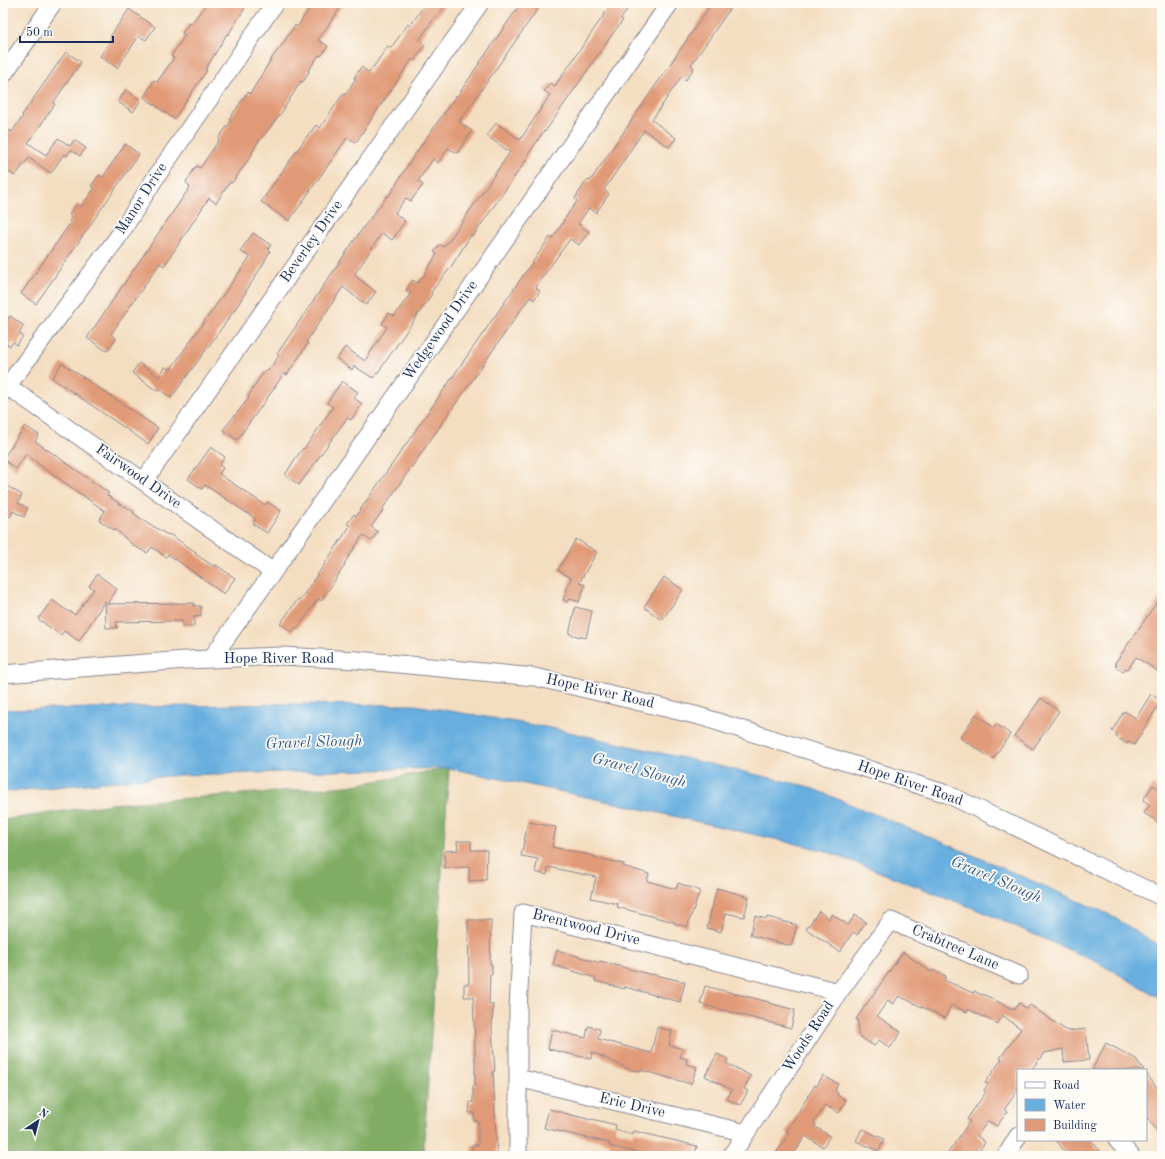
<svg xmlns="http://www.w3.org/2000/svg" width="1165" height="1159" font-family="'Old Standard TT',serif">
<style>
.forest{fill:#80ac64;stroke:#4e6e61}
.water{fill:#68afdf;stroke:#426f9e}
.building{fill:#e19a77}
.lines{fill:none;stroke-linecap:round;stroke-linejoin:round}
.minor-casing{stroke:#888690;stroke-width:19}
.minor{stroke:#fff;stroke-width:17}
.labels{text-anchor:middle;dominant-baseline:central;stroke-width:3.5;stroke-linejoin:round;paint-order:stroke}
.street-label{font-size:15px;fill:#1b2f5e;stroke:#fdfcf7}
.water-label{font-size:16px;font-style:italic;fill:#365c8b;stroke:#fdfcf7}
</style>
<rect width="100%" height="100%" fill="#fdfcf7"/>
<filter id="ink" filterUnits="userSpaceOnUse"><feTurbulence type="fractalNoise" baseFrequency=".025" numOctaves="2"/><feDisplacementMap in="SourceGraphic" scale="8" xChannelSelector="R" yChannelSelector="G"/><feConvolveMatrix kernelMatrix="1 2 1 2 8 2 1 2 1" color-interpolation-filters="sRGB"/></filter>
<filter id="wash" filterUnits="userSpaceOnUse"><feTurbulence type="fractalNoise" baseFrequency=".012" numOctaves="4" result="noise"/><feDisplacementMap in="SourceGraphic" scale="16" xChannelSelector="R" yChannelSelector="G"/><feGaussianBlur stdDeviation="0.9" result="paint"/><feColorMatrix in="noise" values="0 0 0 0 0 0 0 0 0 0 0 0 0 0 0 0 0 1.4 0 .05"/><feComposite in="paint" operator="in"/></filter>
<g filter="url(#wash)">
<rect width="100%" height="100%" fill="#f4dec1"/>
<path class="forest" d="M449 768 423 1156H3V820L111 804 348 786Z"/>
<path class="water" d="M279 704 415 705 551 728 806 786 973 855 1108 914 1162 947V999L1097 962 983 912 823 850 615 803 449 768 179 775 3 792V710Z"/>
<g id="blocks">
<path class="building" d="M207 3H248L228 35 227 34 205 70H207L174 119 144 97 154 80 157 82 174 58 171 56 185 35 182 33 189 23 191 24Z
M313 3H336L341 7 318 40 328 46 321 56 319 55 308 71 309 72 303 82 301 81 282 112 256 145 252 152 253 153 232 183 230 182 216 203 209 198 164 266 160 263 111 334 116 338 107 351 87 338 190 187 186 182 196 166 200 168 219 140 218 139 231 121 229 119 248 92 250 94 273 56 282 45 295 25 297 27Z
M426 3H447L437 17 436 16 419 40 425 45 414 61 412 59 356 142 347 138 289 221 261 202 310 132H311L316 125 320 128 343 94 345 95 356 78H354L361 67 369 73 388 46 391 48 408 24 410 26Z
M521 3H542L459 122 472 131 457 153 448 148 438 163 433 159 418 181 423 185 416 194 411 201 406 198 395 213 405 221 392 240 382 233 354 275 376 292 366 305 343 287 306 342 308 343 287 375 284 373 273 390 237 440 223 430 249 398 248 397 258 380 266 370 268 371 279 356 277 354 360 232 387 196 388 197 413 157 456 96 457 97 476 68Z
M612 3H631L621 19 623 20 611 36 545 132 544 131 535 144 528 155 529 156 473 236 471 235 451 267 431 292 432 294 377 374V373L373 378 354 366 352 370 337 359 345 347 365 361 387 327 382 324 389 313 394 316 411 293 406 290 413 280 417 283 422 277H423L437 254 434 252 440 244 443 247 449 241 510 152 487 136 496 123 520 140 550 95 544 91 550 83 555 86Z
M712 3H734L691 65 694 68 686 80 681 77 652 120 676 138 669 147 644 130 604 190 609 194 596 213 589 208 578 224 589 232 579 245 570 239 541 279 536 288 540 291 534 300 530 297 383 508 384 509 371 527 378 532 371 541 363 535 344 564 345 565 321 601 318 599 297 629 296 627 292 632 280 624 298 599 300 600 324 565 350 526 347 524 354 514 356 516 543 247 550 237 552 239 564 221H563L577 201 575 198 587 180 590 181Z
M129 9 155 27 146 40 139 36 117 68 100 56 112 38 110 37Z
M66 52 81 62 53 103 55 104 28 143 46 155 58 138 70 146 74 140 86 148 80 156 71 150 67 156 64 154 51 173 29 158 15 176 9 172 3 181V140L10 130 12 132 23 116 22 115Z
M126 90 141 100 133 112 118 102Z
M125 144 139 154 36 304 21 294 71 222 69 221 72 217 69 215 77 204 81 207 95 188 91 186 99 175 103 177Z
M253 233 271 245 268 249 270 251 265 260V261L234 311 171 398 159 389 157 391 132 373 139 363 159 377 165 367 170 370 250 257 240 251Z
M10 316 24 326 19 333 23 336 17 345 13 342 10 346 3 342V327Z
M62 363 158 428 148 444 52 378Z
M342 381 358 392 354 398 362 404 351 420 347 418 299 485 285 475 295 459 303 448 304 449 333 407 327 403Z
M25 426 39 435 35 441 109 493 107 495 124 507 125 506 134 512 133 513 151 526V525L168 535 169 534 196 552 195 554 215 567 216 565 235 578 224 594 168 554 166 557 152 547 147 553 134 546 115 529 114 530 99 520 105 511 45 469 26 454 16 469 3 459Z
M211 447 225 457 219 465 223 468 219 474 265 505 268 502 281 511 267 533 253 524 256 519 205 485 202 489 188 479Z
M7 486 22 495 18 503 28 508 24 517 13 511 10 517 3 514V493Z
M576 539 597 552 579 583 585 585 579 602 570 599 568 602 563 600 571 578 558 570Z
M97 574 117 589 107 604 194 603V606H201V616L194 617V626H182V621L116 622 117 628H106L105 601 79 641 64 631 61 635 38 619 52 600 69 612 70 611 75 615 94 589 89 586Z
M664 577 683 590 662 620 644 607Z
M1162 595V674L1136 657 1128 669 1126 668 1123 672 1115 666 1117 664 1115 663Z
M575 607 592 611 586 638 569 634Z
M1151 694 1161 701 1134 745 1128 742 1127 744 1116 737 1117 734 1112 731 1124 711 1136 718Z
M1041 698 1059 711 1033 749 1014 736Z
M976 714 994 728 996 724 1010 734 993 759 960 738Z
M1153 785 1162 791V825L1144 813 1150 805 1143 800Z
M528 822 556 827 552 847 594 856V857L624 864 623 866 649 874 647 881 676 889 678 883 700 891 687 927 674 923V922L617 907 618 904 591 898 596 877 548 867 547 875 535 872 538 859 521 856Z
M457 841H471V850H487L486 880 469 881V867L445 868 444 851 458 850Z
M717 888 749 897 744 917 726 913 721 932 707 928Z
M819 911 829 919 832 914 848 925 855 915 866 922 857 935 853 932 840 952 806 929Z
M755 916 767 919V917L797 925 791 946 750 935Z
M468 920H491L490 964H492V975L490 974 489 1004H493L492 1029 495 1071H493L497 1156 472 1155V1145H478V1121H474V1113H469L470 1102H473V1086H475V1044L473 997H464V984H469Z
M557 950 600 963V961L652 975V974L685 982 680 1002 625 987V989L595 981 596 978 553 965Z
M903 952 931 972 932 970 946 976 944 980 964 989 973 993 974 991 982 995 983 994 1014 1010 1019 1003 1027 1009 1030 1005 1067 1031 1086 1029 1089 1060 1064 1062 1063 1049 1044 1053 1031 1070H1018V1090L1004 1110 1007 1112 997 1126 988 1121 977 1136 985 1142 976 1156H946L970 1121 967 1119 986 1092 984 1090 988 1084 985 1083 1002 1059 1000 1058 1021 1029 1002 1015 998 1024 968 1009 967 1012 951 1005 945 1018 899 996 893 1004 888 1000 877 1016 901 1032 890 1048 879 1040 874 1046 858 1035V1021L856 1019Z
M705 986 769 1002V1003L795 1010 791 1028 700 1004Z
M588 1026 600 1029 598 1039 651 1053 657 1027 672 1031 669 1045 683 1049 680 1057 687 1059 686 1064 697 1067 691 1084 641 1070 640 1071 631 1070 592 1052 591 1059 548 1049 552 1030 586 1038Z
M1106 1043 1136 1059 1144 1070H1092Z
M717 1054 728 1059 726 1063 751 1076 744 1089 748 1091 740 1105 727 1099 732 1090 705 1076Z
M1146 1073 1162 1095V1138L1146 1116Z
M823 1075 838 1084 835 1091 838 1093 837 1095 846 1100 839 1113 825 1105 814 1122 816 1124 814 1126 830 1136 823 1147 805 1136 793 1156H774L789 1134 786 1132 815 1085 817 1086Z
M549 1109 591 1120 592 1119 616 1125 615 1130 633 1135 634 1131 697 1146 694 1156H653L609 1146 610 1143 544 1128Z
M862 1129 884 1139 879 1151 856 1141Z
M1056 1140H1091L1104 1156H1068Z"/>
</g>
</g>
<g filter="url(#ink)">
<use href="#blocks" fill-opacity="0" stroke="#888690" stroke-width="1"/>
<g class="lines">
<g class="minor-casing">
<path id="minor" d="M3 75 53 3
M3 383 273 572
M3 392 118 237 154 180 275 3
M144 481 480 3
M211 659 273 572 670 3
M3 674 186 660 282 656 357 660 535 677 699 716 947 794 1162 897
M518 1078 746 1133
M1117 1140 1131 1156
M518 1156V1009L523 913 839 992
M731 1156 839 992 891 921 1019 975
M1006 1156 1018 1136"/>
</g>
<use href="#minor" class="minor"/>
</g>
</g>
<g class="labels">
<g class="street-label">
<text transform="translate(142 199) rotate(-57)">Manor Drive</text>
<text transform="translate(312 242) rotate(-55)">Beverley Drive</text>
<text transform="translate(441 331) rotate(-55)">Wedgewood Drive</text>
<text transform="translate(138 477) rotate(35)">Fairwood Drive</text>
<text x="279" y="659">Hope River Road</text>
<text transform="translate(600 692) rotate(13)">Hope River Road</text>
<text transform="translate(910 784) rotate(19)">Hope River Road</text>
<text transform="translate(586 928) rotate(14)">Brentwood Drive</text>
<text transform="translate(955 948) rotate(23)">Crabtree Lane</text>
<text transform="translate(809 1037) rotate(-57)">Woods Road</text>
<text transform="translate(632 1106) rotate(13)">Eric Drive</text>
</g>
<g class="water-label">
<text transform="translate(314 743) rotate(-2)">Gravel Slough</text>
<text transform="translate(639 771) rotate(15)">Gravel Slough</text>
<text transform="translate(996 880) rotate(23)">Gravel Slough</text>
</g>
</g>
<rect width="1165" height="1159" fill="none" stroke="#fdfcf7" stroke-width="16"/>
<rect x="1017" y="1069" width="130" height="72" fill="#fdfcf7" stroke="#a3aaba"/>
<rect x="1025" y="1082" width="20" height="6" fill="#ffffff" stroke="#a3aaba"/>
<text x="1053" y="1089" font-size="12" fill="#1b2f5e">Road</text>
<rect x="1025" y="1099" width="20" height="12" fill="#68afdf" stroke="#a3aaba"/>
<text x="1053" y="1109" font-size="12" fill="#1b2f5e">Water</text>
<rect x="1025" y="1119" width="20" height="12" fill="#e19a77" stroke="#a3aaba"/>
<text x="1053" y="1129" font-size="12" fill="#1b2f5e">Building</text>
<g transform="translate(38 1121) rotate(35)" stroke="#fdfcf7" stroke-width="3" paint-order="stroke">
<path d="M0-3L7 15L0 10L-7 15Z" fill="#1b2f5e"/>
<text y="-6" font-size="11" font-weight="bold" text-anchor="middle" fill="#1b2f5e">N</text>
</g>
<path d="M20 36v6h93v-6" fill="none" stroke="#1b2f5e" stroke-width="2"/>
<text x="26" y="36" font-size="12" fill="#1b2f5e" stroke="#fdfcf7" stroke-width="3" paint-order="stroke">50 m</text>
</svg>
